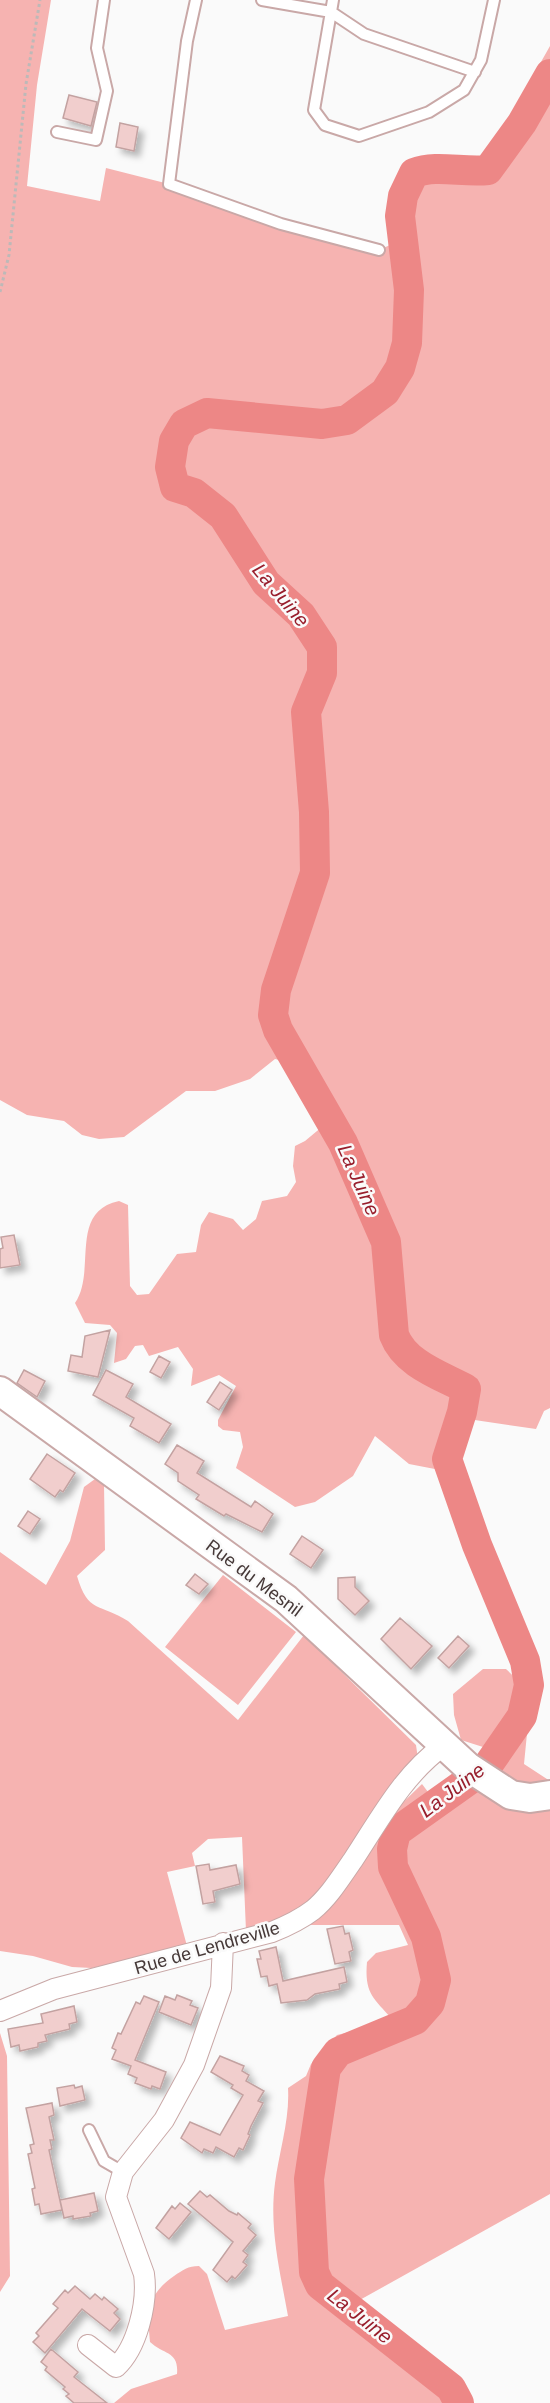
<svg xmlns="http://www.w3.org/2000/svg" width="550" height="2403" font-family="Helvetica,sans-serif">
<style>
.green{fill:#f6b3b1}
.lines{fill:none;stroke-linecap:round;stroke-linejoin:round}
.river{stroke:#ed8786;stroke-width:30}
.building{fill:#f1cecd;stroke:#c3a2a1;stroke-width:1.5;filter:url(#shadow)}
.lane-casing{stroke:#c9a8a7;stroke-width:14}
.street-casing{stroke:#c9a8a7;stroke-width:22}
.secondary-casing{stroke:#c9a8a7;stroke-width:32}
.path{stroke:#bdb9b8;stroke-width:3;stroke-dasharray:3 3;stroke-linecap:butt}
.lane{stroke:#fff;stroke-width:10}
.street{stroke:#fff;stroke-width:20}
.secondary{stroke:#fff;stroke-width:28}
.labels{text-anchor:middle;dominant-baseline:central;stroke-width:5;stroke-linejoin:round;paint-order:stroke}
.street-label{font-size:18px;fill:#463938;stroke:#fafafa}
.water-label{font-size:20px;font-style:italic;fill:#981e2c;stroke:#fafafa}
</style>
<defs>
<filter id="shadow"><feDropShadow dx="5.5" dy="5.5" stdDeviation="3" flood-color="#0004"/></filter>
</defs>
<rect width="100%" height="100%" fill="#fafafa"/>
<path class="green" d="M0 0H51L37 85 27 186 100 201 106 168 169 184 379 250 390 245C389 235 387 223 387 213 387 187 408 158 436 160 452 161 471 168 486 159L550 46V1408L544 1411 536 1429 468 1419C466 1447 464 1455 440 1470L409 1464 375 1436 353 1476 315 1502 295 1507 236 1468 243 1447 240 1432 223 1430 218 1426V1420L236 1386 219 1375 191 1386 193 1369 178 1347 149 1356 143 1345 135 1346 126 1359 114 1363 117 1333 110 1325 85 1323 75 1303C97 1271 68 1212 119 1201L128 1205 130 1286 137 1295 149 1294 177 1254 196 1252 201 1225 209 1212 233 1219 243 1230 256 1219 262 1201 287 1196 296 1182 293 1166 295 1146 305 1141 335 1116C327 1074 316 1069 275 1059L250 1079 215 1091H186L124 1137 99 1139 82 1135 64 1121 27 1115 0 1100Z
M95 1479 104 1484 105 1550 77 1576C88 1614 100 1603 128 1621L238 1720 304 1635 416 1745 418 1759 390 1815 422 1784 440 1808 469 1785 474 1793 501 1766 483 1747 461 1740 454 1715 453 1694 483 1669H506L531 1693 524 1764 550 1781V2194L340 2311C359 2325 375 2343 393 2358 417 2377 427 2370 443 2403H114L131 2389 177 2374C179 2351 164 2355 150 2342 147 2311 147 2295 174 2276 183 2270 188 2266 199 2266L207 2274 225 2330 288 2316C280 2271 269 2229 275 2183 279 2152 290 2119 288 2088L306 2076 311 2064 337 2035 394 2021C375 1999 364 1995 367 1962L376 1953 408 1945 399 1925H307L275 1941 246 1931 242 1837 208 1839 192 1853 195 1866 167 1872 187 1946 92 1968 72 1967 33 1956 0 1951V1552L46 1585 70 1541 84 1487Z
M223 1575 296 1632 238 1705 165 1647Z
M0 2033 7 2056 10 2276 0 2292Z"/>
<g class="lines">
<path class="river" d="M459 2403 451 2388 320 2285 314 2272 309 2179 326 2068 338 2052 415 2020 430 2003 436 1980 426 1937 393 1867 392 1849 396 1832 486 1768 522 1716 529 1685 525 1661 477 1545 447 1459 462 1412 466 1389C440 1375 405 1364 394 1335L386 1242 343 1143 278 1030 273 1015 276 990 315 873 314 812 306 712 322 673V647L301 615 266 583 223 516 194 493 175 487 170 467 174 441 184 424 207 413 322 424 347 420 385 392 400 368 407 343 409 290 400 216 403 196 414 173C437 164 463 173 488 170L522 123 550 74"/>
</g>
<path class="building" d="M69 95 97 102 91 126 63 118Z
M120 123 138 127 134 151 116 147Z
M14 1235 20 1265 0 1268V1249L3 1248 1 1237Z
M110 1330 98 1377 68 1371 71 1355 82 1357 85 1336Z
M159 1356 170 1362 161 1378 150 1372Z
M24 1370 45 1381 37 1397 17 1383Z
M106 1370 133 1384 126 1397 171 1424 159 1443 130 1426 134 1418 93 1395Z
M220 1382 232 1390 219 1410 207 1402Z
M177 1445 204 1461 197 1473 251 1507 255 1501 273 1514 262 1532 226 1514 224 1516 196 1499 199 1495 178 1481V1473L165 1464Z
M47 1454 75 1473 63 1492 60 1490 55 1497 30 1479Z
M28 1511 40 1519 30 1534 18 1526Z
M302 1536 323 1550 311 1568 290 1554Z
M195 1574 208 1584 199 1594 186 1585Z
M355 1577V1587L369 1601 355 1615 338 1599V1578Z
M400 1618 432 1646 411 1669 381 1639Z
M458 1636 469 1646 449 1668 438 1658Z
M209 1864 210 1870 236 1865 240 1884 213 1891 215 1902 203 1904 196 1866Z
M343 1926 345 1934 349 1933 353 1950 349 1952 351 1961 335 1964 327 1929Z
M276 1947 283 1981 344 1967 347 1982 339 1984 340 1989 315 1994 307 2000 281 2003 277 1984 269 1986 267 1976 261 1977 257 1959H261L259 1951Z
M177 1995 192 2001 190 2005 198 2008 191 2025 159 2012 165 1996 175 2000Z
M144 1996 159 2002 135 2060 166 2072 160 2089 152 2086 151 2089 135 2083 137 2078 128 2074 131 2066 112 2059 116 2050 112 2048 118 2033 121 2034 136 2002 140 2004Z
M74 2006 77 2022 69 2024 70 2029 45 2035 47 2041 38 2043V2047L20 2051 19 2045 11 2047 8 2029 43 2023 41 2014Z
M220 2056 244 2066 242 2071 249 2075 246 2081 264 2091 258 2101 263 2103 251 2126 248 2134 250 2135 243 2150 239 2148 234 2157 216 2147 213 2153 204 2149 202 2153 181 2138 190 2122 220 2135 243 2095 231 2088 233 2085 211 2072Z
M74 2085 75 2088 82 2086 85 2100 60 2106 57 2088Z
M52 2103 54 2115 49 2117 54 2140H50L52 2149 49 2150 62 2210 41 2214 39 2204 35 2205 32 2189 35 2188 28 2154 32 2153 30 2145 34 2144 26 2108Z
M200 2191 207 2197 210 2195 229 2211 237 2215 238 2213 251 2224 248 2228 256 2235 243 2251 248 2255 243 2262 247 2265 235 2279 232 2276 227 2282 213 2270 233 2242 188 2204Z
M94 2193 98 2211 90 2213 91 2216 73 2219V2216L64 2218 60 2200Z
M180 2203 191 2212 169 2239 156 2228 172 2206 175 2209Z
M75 2286 90 2299 95 2294 102 2300 104 2297 118 2309 114 2313 120 2319 110 2331 82 2309 45 2353 33 2342 39 2336 36 2333 58 2308 53 2304 65 2290 68 2293Z
M51 2349 78 2372 74 2377 107 2403H74L66 2396 69 2394 63 2389 65 2387 45 2370 47 2367 41 2362Z"/>
<g class="lines">
<g class="lane-casing">
<path id="lane" d="M196 0 187 41 169 184 281 224 379 250
M262 0 331 12 364 34 475 72
M333 0 314 110 325 125 359 136 429 112 464 90 481 60 494 0
M57 132 96 140 107 91 97 48 104 0
M89 2130 104 2161 123 2172"/>
</g>
<g class="street-casing">
<path id="street" d="M0 2011 54 1989 272 1932C287 1926 300 1920 313 1910 329 1897 341 1877 353 1860 380 1819 403 1775 443 1746
M88 2345 116 2367C137 2348 148 2303 144 2274L116 2197 123 2172 164 2120 194 2065 221 1988 223 1943"/>
</g>
<g class="secondary-casing">
<path id="secondary" d="M0 1391 286 1599 468 1767 511 1795 530 1798 550 1795"/>
</g>
<path class="path" d="M0 292 9 255 26 84 40 0"/>
<use href="#lane" class="lane"/>
<use href="#street" class="street"/>
<use href="#secondary" class="secondary"/>
</g>
<g class="labels">
<g class="street-label">
<text transform="translate(254 1578) rotate(37)">Rue du Mesnil</text>
<text transform="translate(207 1948) rotate(-16)">Rue de Lendreville</text>
</g>
<g class="water-label">
<text transform="translate(281 595) rotate(50)">La Juine</text>
<text transform="translate(359 1180) rotate(66)">La Juine</text>
<text transform="translate(452 1790) rotate(-37)">La Juine</text>
<text transform="translate(360 2316) rotate(38)">La Juine</text>
</g>
</g>
</svg>
